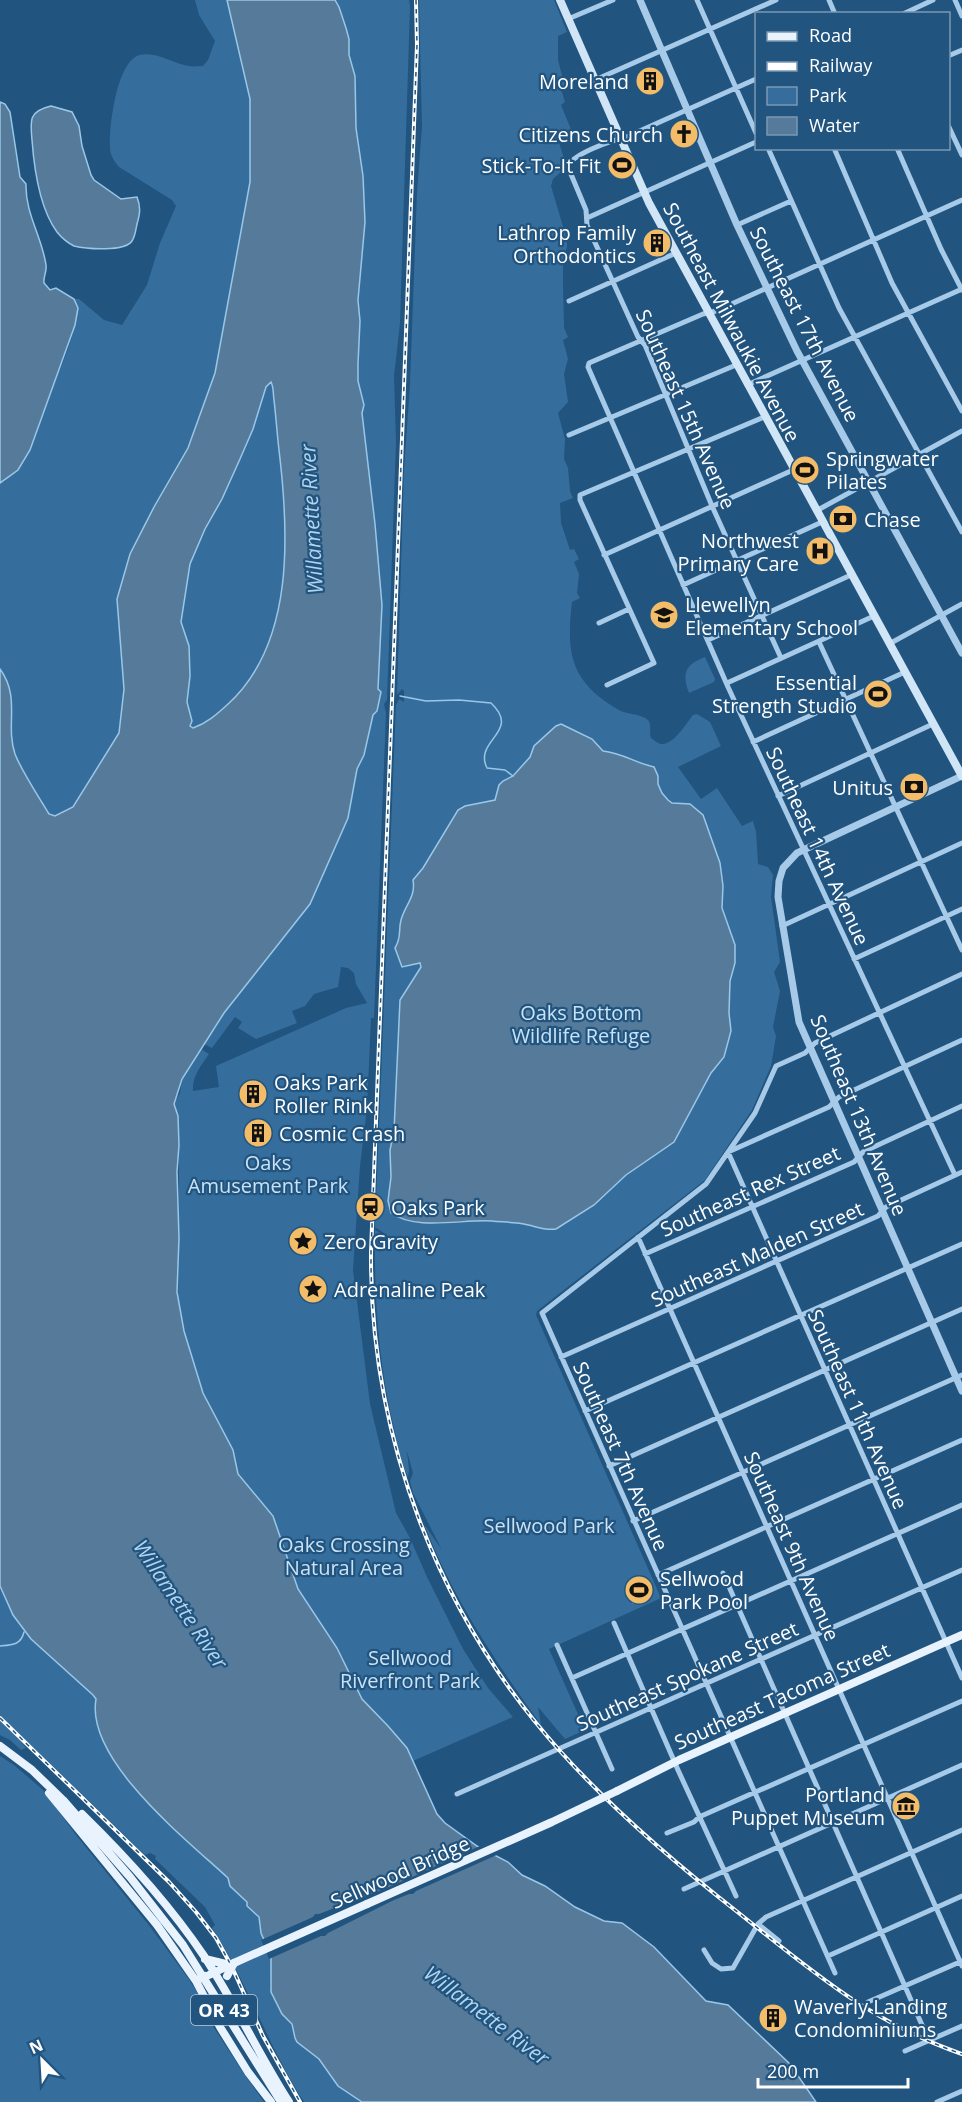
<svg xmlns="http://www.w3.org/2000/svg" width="962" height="2102" font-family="'Open Sans',sans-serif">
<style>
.green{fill:#356e9d}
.water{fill:#567b9a;stroke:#9ac7e8;stroke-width:1.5;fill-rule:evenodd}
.pier{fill:#21547f}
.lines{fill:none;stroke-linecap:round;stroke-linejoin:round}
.stream{stroke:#9ac7e8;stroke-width:1.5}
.minor{stroke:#a6cae7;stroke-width:5}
.tertiary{stroke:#a6cae7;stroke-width:7}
.secondary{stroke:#d0e5f6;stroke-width:8}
.primary{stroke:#e8f3fd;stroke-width:8}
.rail-casing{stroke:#fff;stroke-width:4}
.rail{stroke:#21547f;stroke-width:1.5;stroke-dasharray:4.5;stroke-linecap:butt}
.primary-bridge{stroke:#e8f3fd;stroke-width:8}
.labels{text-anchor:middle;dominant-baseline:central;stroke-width:4.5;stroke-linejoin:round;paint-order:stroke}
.shield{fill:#21547f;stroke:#bcccd9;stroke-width:1.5}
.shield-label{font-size:18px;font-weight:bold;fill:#fff}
.poi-label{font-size:20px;fill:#fff;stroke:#21547f;text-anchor:start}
.street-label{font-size:20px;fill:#fff;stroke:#21547f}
.park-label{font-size:20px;fill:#cae2f5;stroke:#21547f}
.water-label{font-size:21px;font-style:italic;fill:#b1d4ef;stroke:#21547f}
</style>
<rect width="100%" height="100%" fill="#21547f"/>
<path class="green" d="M195 0H227L250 99V182L215 373 188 448 154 507 130 554 117 599 124 689 119 733 73 807 55 816 49 814C39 797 22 772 15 754 5 724 21 699 0 669V483L5 481C20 451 91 326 74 299H79L104 320 122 325 147 285 160 243 176 206 172 200 119 167C114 161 110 155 110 147 109 126 117 60 140 55 156 51 174 64 189 66 193 67 198 66 203 66L208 60 215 41 199 15Z
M335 0H409L410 6 400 323 394 376 396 442 387 700 384 704 386 713 374 1018H371L367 1108 360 1166 353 1270 370 1404 396 1513 410 1538 427 1577 463 1649 488 1688 513 1717 413 1761 398 1737 362 1699 337 1648 298 1589 273 1516 238 1474 233 1450 203 1393 184 1331 178 1304 179 1145 178 1116 174 1104 180 1093 182 1079 201 1049 209 1054C201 1066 192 1076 193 1091L219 1087 216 1066 346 1008 367 1003 356 984 354 973 348 968 341 967 338 987 314 994 305 1006 292 1011 297 1023 256 1039 238 1028 242 1022 235 1017 212 1048 204 1044 224 1013 310 904 348 818 357 769 364 755 373 715C377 710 381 699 381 692L378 689 382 605 375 524 362 413 364 404 358 381V364L360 321 358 300 365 222 363 176 356 128 355 76 349 55V39L339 7Z
M419 0H554L567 32 558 36V60L565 87 561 89 565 102 561 105 572 132 558 140 564 158 563 170 553 179 551 186 567 240V247L563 260V284L564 328 568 337 563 340 568 359 564 374 568 402 558 413 565 439 564 459 568 468 570 491 573 498 560 503 561 523 570 550 574 549 579 559 574 562 579 574 577 593 580 598 572 602C566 653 570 681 617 709 626 715 640 713 648 720 652 724 649 732 651 738 654 740 659 745 664 744 675 742 686 724 693 715L697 714 710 722 721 746 678 767 701 799 717 788 742 826 753 821 756 832 758 864 768 867 773 875 771 897 780 962 774 972 780 991 773 1027 776 1036 771 1066 752 1110 705 1180 537 1311 536 1315 661 1598 549 1649 585 1730 565 1739 538 1707 541 1725C495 1661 452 1597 424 1524L442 1550 413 1493 410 1481 413 1473 407 1451 409 1470 408 1477C400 1460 397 1441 393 1424 378 1360 374 1295 375 1230L384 1235V1233L375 1227 396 705 399 699 404 702V691L402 689 397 695 404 470 410 384 417 192 422 127Z
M271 382C274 388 273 394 274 400 276 417 277 433 279 450 289 533 295 644 227 705 216 715 207 723 193 728L190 726 192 721 187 702 190 676 181 622 190 564 205 529 222 499 266 387Z
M705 657 715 679 714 682 689 693C681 673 686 664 705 657Z
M0 1586 13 1615 31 1639 93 1695 96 1699C85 1760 187 1840 229 1878L230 1886 248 1902 259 1917V1926L271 1956 272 1968 270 1986 273 1998 282 2014 292 2024 297 2042 319 2059 338 2086 362 2102H304C268 2047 248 1983 212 1928L215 1925 205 1907 155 1859 156 1856 150 1853 145 1855 30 1744 20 1740 26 1748 21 1750 10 1740 0 1735Z
M0 1756 14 1765 43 1790 76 1835 148 1924 188 1978 197 1992 207 2017 244 2074 264 2102H0Z"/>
<path class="water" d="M227 0H335L339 7 346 28 349 39V55L355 76 356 128 363 176 365 222 358 300 360 321 358 364V381L364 405 362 413 375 524 382 605 378 689 381 692 377 711 373 715 364 755 357 769 348 818 310 904 224 1013 182 1079 174 1104 178 1116 179 1145 177 1172 179 1238 177 1292 184 1331 203 1393 233 1450 238 1474 273 1516 298 1589 337 1648 362 1699 388 1726 407 1748 437 1814 445 1823 477 1846 508 1862 522 1875 545 1886 575 1907 604 1921 622 1923 654 1947 706 2001 728 2005 790 2064 816 2102H362L338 2086 319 2059 297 2042 295 2038 292 2024 282 2014 271 1992V1956L261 1933 259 1917 247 1906V1902L230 1886 228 1878C187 1840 85 1760 96 1699L93 1695 31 1639 13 1615 0 1586V669C21 698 5 724 15 754 22 772 39 797 49 814L55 816 73 807 119 733 124 689 117 599 130 554 154 507 188 448 215 373 250 182V99ZM271 382C274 388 273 394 274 400 276 417 277 433 279 450 289 533 295 644 227 705 216 715 207 723 193 728L190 726 192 721 187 702 190 676 189 646 181 622 190 564 205 529 222 499 240 459 253 429 266 387Z
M0 102 5 104 10 112 20 177 26 184C25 213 42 237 46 265 47 272 43 277 44 283L50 290 56 288 74 299 78 308 75 325 30 450 18 470 0 483Z
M51 106 72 112 79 126 82 146 91 175 94 180 121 199 137 197C141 207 140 214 137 224 136 229 135 237 132 241 125 252 86 249 74 246 68 243 61 237 57 232 40 209 34 167 32 140 30 120 29 111 51 106Z
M561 724 592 739 603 751C622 753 636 763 654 767L658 776V784L662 793 668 800 672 803 690 804 703 815 720 863 723 886 722 908 735 945V963L730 981 729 1013 731 1031 724 1057 711 1073 674 1142 626 1175 594 1205 556 1229C545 1231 535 1226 524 1224 513 1222 502 1222 492 1221 462 1219 416 1231 391 1213L388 1201 391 1177 390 1150 394 1131 400 1000 421 967 420 963 402 967 395 948C402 937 398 931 401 920 405 905 416 897 413 880L423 868 458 810 465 806 495 800 499 785 503 781 513 776 530 757 534 746 556 726Z
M642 1577 646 1579C651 1587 649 1595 643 1602L633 1603C625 1594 630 1580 642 1577Z"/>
<path class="pier" d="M482 1845 499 1854 416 1891 413 1894H409L394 1900 328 1933 325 1936H321L269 1959 261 1940 313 1917 315 1914H319L389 1887 403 1881 405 1877 410 1878Z"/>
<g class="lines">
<path class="stream" d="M400 696 426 701 459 700 491 703C522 732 473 740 487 768L505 770 513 776
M0 1646C12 1645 21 1645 24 1632"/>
<path class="minor" d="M697 0 756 133
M829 0 835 14
M955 0 962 16
M903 14 933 0
M568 19 613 0
M948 56 962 50
M756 79 624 138C612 140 570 155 568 167L586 210 587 225 638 337 645 345 712 506 781 658
M595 80 776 0
M948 125 962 155
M768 148 839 308 962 532
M834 148 892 283 962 411
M897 148 941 249 962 290
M587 218 756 142
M737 225 791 201
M569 301 676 253
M747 385 962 289
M569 435 736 365
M816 511 962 431
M604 555 793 470
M683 585 822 522
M599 623 629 609
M708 640 851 575
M819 642 962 950
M889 644 962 604
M727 683 874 616
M607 685 654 663 580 500V495L764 417
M753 742 905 672
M778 796 933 724
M782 926 962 843
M854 959 962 909
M962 1040 839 1097 829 1107 728 1152 962 1678
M955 1175 728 687 588 367 589 363 703 314 716 311 962 200
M638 1237 962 1966
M645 1254 854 1162 863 1152 962 1106
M561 1357 878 1216 886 1207 962 1172
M585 1411 962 1244
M609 1466 962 1309
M633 1521 962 1375
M723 1573 922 2025 933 2038
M658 1575 962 1440
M614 1623 678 1770 736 1896
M557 1645 612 1769
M572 1678 962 1505
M457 1794 962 1570
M667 1833 694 1822 699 1817 962 1701
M684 1889 962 1765
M758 1924 779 1941
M704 1950 712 1963 721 1969 733 1968 758 1924 766 1917 962 1830
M828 1956 962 1896
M835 1973 542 1313 706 1184 755 1113 776 1066 805 1053 815 1043 962 974
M868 2002 962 1961
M905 2051 962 2026
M937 2102 962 2091"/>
<path class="tertiary" d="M640 0 737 225 797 351 962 653
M962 776 797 853 783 868 779 881 778 897 799 1022 962 1391"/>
<path class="secondary" d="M560 0 649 203 962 776"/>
<path class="primary" d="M0 1746 32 1770 63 1800 130 1877 183 1945 281 2102
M617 1791 679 1760 962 1635
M49 1793 157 1925 196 1981 220 2027 248 2072 271 2102
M82 1814C127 1858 169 1904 204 1956 235 2003 259 2055 289 2102
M205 1959 230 1965
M234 1963 367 1904
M209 1975 230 1965"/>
<g class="rail-casing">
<path id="rail" d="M416 0 417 45 371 1253C370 1436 437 1614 560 1751 614 1811 676 1864 740 1914 813 1972 872 2023 962 2054
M0 1718 169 1882 196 1912 216 1938 232 1967 263 2036 300 2102"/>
</g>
<use href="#rail" class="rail"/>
<path class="primary-bridge" d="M367 1904 552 1822 617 1791
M227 1976 234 1963
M197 1980 205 1976"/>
</g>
<defs>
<g id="building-disc" transform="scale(1.5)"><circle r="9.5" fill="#f3bc68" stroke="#21547f"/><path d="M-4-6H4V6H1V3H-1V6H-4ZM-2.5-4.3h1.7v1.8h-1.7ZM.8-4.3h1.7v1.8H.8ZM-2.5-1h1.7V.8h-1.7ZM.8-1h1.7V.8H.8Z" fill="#111"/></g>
<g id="church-disc" transform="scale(1.5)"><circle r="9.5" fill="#f3bc68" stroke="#21547f"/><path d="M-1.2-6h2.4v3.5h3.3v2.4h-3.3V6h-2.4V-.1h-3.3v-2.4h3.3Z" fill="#111"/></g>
<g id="stadium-disc" transform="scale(1.5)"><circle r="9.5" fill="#f3bc68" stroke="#21547f"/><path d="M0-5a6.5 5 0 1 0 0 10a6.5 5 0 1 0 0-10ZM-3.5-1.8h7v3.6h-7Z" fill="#111"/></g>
<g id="bank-disc" transform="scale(1.5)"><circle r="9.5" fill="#f3bc68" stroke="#21547f"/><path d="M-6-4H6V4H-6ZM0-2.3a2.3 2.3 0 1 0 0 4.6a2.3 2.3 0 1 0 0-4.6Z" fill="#111"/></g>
<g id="hospital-disc" transform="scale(1.5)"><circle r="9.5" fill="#f3bc68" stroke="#21547f"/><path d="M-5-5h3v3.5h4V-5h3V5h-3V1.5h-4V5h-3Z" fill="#111"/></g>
<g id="school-disc" transform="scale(1.5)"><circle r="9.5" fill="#f3bc68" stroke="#21547f"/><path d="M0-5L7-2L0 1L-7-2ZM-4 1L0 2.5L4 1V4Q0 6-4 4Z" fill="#111"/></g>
<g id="station-disc" transform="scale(1.5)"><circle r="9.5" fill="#f3bc68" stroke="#21547f"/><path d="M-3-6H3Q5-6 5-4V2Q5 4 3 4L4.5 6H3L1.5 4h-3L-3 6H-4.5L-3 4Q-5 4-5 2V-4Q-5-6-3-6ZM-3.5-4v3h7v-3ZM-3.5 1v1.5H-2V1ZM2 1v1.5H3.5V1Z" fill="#111"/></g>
<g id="sight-disc" transform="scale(1.5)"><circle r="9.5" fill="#f3bc68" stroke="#21547f"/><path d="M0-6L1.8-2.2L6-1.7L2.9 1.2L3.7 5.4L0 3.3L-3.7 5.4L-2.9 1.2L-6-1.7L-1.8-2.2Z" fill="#111"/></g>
<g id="museum-disc" transform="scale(1.5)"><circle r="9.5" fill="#f3bc68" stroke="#21547f"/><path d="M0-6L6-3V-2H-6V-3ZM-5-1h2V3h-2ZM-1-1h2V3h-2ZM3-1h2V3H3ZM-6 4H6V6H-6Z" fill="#111"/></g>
</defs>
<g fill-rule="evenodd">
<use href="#building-disc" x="650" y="81"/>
<use href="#church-disc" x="684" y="134"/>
<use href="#stadium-disc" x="622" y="165"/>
<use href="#building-disc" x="657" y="243"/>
<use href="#stadium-disc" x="805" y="470"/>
<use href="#bank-disc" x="843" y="519"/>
<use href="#hospital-disc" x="820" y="551"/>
<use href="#school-disc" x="664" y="615"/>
<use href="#stadium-disc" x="878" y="694"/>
<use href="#bank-disc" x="914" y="787"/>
<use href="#building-disc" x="253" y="1094"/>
<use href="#building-disc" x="258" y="1133"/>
<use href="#station-disc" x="370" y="1207"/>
<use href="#sight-disc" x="303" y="1241"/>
<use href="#sight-disc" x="313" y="1289"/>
<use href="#stadium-disc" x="639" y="1590"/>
<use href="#museum-disc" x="906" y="1806"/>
<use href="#building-disc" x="773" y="2018"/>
</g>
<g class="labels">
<rect class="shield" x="191" y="1995" width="66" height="30" rx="4.5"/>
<g class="shield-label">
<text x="224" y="2010">OR 43</text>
</g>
<g class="poi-label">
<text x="629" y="81" text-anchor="end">Moreland</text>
<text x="663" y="134" text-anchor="end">Citizens Church</text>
<text x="601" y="165" text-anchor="end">Stick-To-It Fit</text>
<text x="636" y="232" text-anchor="end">Lathrop Family<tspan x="636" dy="23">Orthodontics</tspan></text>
<text x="826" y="458">Springwater<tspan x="826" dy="23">Pilates</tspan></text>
<text x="864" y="519">Chase</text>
<text x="799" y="540" text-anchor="end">Northwest<tspan x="799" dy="23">Primary Care</tspan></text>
<text x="685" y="604">Llewellyn<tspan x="685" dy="23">Elementary School</tspan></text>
<text x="857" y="682" text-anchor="end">Essential<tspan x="857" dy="23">Strength Studio</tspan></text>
<text x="893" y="787" text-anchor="end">Unitus</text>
<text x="274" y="1082">Oaks Park<tspan x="274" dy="23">Roller Rink</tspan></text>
<text x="279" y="1133">Cosmic Crash</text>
<text x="391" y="1207">Oaks Park</text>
<text x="324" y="1241">Zero Gravity</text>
<text x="334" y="1289">Adrenaline Peak</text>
<text x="660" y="1578">Sellwood<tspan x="660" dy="23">Park Pool</tspan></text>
<text x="885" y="1794" text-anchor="end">Portland<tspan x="885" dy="23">Puppet Museum</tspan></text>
<text x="794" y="2006">Waverly Landing<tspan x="794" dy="23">Condominiums</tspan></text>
</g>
<g class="street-label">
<text transform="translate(732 322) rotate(62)">Southeast Milwaukie Avenue</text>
<text transform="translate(805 324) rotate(63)">Southeast 17th Avenue</text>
<text transform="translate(686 409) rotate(66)">Southeast 15th Avenue</text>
<text transform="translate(818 846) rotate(65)">Southeast 14th Avenue</text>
<text transform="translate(859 1115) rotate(67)">Southeast 13th Avenue</text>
<text transform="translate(750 1191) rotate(-24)">Southeast Rex Street</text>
<text transform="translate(757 1254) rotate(-24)">Southeast Malden Street</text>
<text transform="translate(858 1409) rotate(66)">Southeast 11th Avenue</text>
<text transform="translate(621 1456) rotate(66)">Southeast 7th Avenue</text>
<text transform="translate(792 1546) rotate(66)">Southeast 9th Avenue</text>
<text transform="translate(687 1676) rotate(-24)">Southeast Spokane Street</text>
<text transform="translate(782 1696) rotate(-24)">Southeast Tacoma Street</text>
<text transform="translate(400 1872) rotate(-24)">Sellwood Bridge</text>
</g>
<g class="park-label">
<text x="581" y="1012">Oaks Bottom<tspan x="581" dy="23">Wildlife Refuge</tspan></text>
<text x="268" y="1162">Oaks<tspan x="268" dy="23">Amusement Park</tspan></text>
<text x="549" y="1525">Sellwood Park</text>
<text x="344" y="1544">Oaks Crossing<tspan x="344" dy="23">Natural Area</tspan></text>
<text x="410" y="1657">Sellwood<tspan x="410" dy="23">Riverfront Park</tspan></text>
</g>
<g class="water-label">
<text transform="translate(311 519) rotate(-93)">Willamette River</text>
<text transform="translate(181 1604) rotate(56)">Willamette River</text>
<text transform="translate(487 2015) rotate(37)">Willamette River</text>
</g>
</g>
<rect x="755" y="12" width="195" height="138" fill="#21547f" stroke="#7a98b2" stroke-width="1.5"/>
<rect x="767" y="32" width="30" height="9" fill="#e8f3fd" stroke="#7a98b2" stroke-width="1.5"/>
<text x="809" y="42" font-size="18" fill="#ffffff">Road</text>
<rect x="767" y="62" width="30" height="9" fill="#ffffff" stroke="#7a98b2" stroke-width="1.5"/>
<text x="809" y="72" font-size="18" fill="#ffffff">Railway</text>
<rect x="767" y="87" width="30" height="18" fill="#356e9d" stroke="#7a98b2" stroke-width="1.5"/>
<text x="809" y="102" font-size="18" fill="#ffffff">Park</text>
<rect x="767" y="117" width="30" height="18" fill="#567b9a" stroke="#7a98b2" stroke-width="1.5"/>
<text x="809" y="132" font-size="18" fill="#ffffff">Water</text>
<g transform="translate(42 2060) rotate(336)" stroke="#21547f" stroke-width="4.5" paint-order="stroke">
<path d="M0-4.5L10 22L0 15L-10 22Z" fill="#ffffff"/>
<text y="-9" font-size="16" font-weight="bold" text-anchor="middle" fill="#ffffff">N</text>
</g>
<path d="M758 2078v9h150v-9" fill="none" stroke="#ffffff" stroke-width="3"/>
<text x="767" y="2078" font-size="18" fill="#ffffff" stroke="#21547f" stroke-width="4.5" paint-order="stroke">200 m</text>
</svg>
